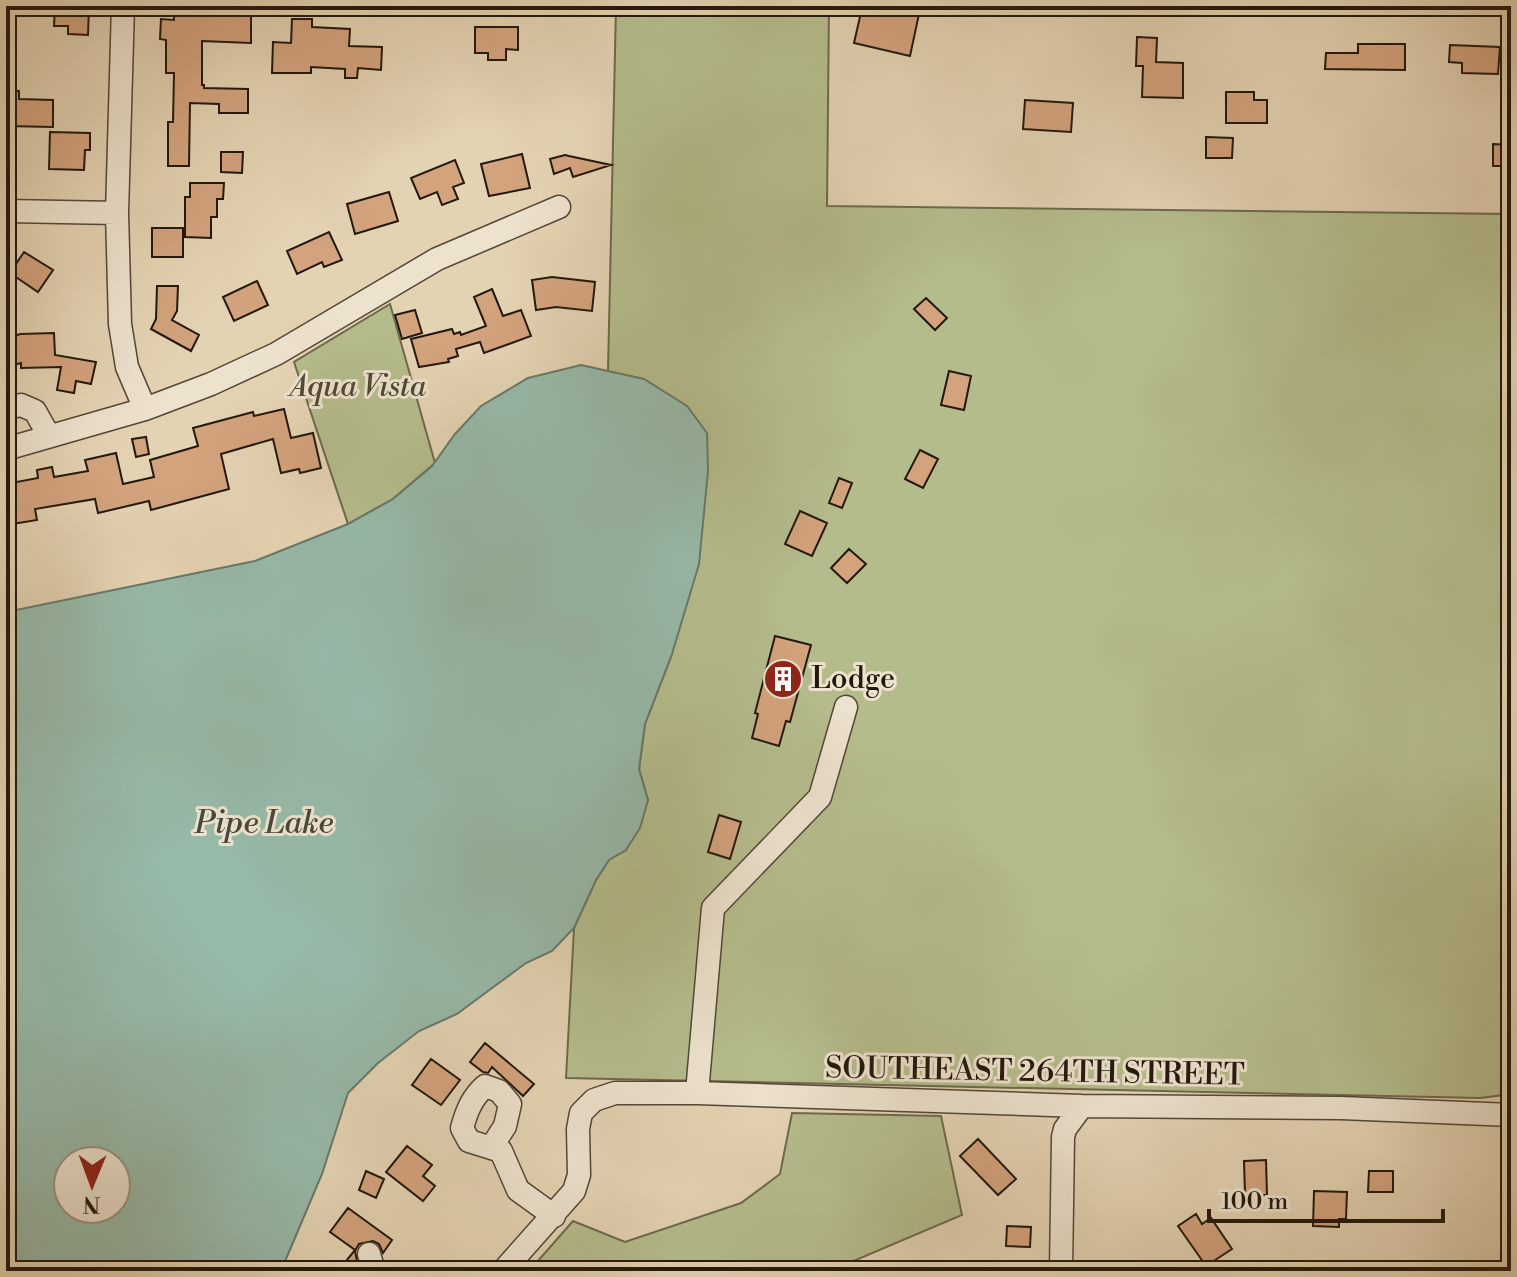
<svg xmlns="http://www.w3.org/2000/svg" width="1517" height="1277" font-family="'Libre Bodoni',serif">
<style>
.green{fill:#b5bc8c;stroke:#6c6a4c;stroke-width:2}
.water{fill:#97b9a8;stroke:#68796a;stroke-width:2;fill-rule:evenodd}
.building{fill:#d3a37e;stroke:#22180d;stroke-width:2}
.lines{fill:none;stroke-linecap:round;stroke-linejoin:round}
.minor-casing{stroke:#524736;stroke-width:25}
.minor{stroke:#ede2ce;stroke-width:22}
.labels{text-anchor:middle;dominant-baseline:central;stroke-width:6;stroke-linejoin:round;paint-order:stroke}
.park-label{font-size:30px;font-style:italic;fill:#4e4933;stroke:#ede2ce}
.poi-label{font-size:30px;fill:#22180d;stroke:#ede2ce;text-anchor:start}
.street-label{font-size:30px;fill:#22180d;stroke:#ede2ce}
.water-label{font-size:32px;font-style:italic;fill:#45483c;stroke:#ede2ce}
</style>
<rect width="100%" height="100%" fill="#e4d3b3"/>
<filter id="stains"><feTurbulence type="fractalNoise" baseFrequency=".0025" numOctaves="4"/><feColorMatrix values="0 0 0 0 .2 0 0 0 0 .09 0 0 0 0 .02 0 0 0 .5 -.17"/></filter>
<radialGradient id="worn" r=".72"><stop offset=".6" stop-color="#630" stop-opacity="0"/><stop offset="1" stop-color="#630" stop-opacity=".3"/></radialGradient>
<path class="green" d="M616 6H829L827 206 1511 214V1082L1504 1095 1480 1098 566 1078 574 928 596 880 609 859 626 850 648 800 639 769 645 724 672 654 644 379 608 372Z
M390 304 435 463 393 499 348 524 294 362Z
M792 1113 941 1116 962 1215 830 1271H529L573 1221 625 1242 741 1203 780 1174Z"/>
<path class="water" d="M581 365 644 379 687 406 707 433 708 471 699 564 672 654 645 724 639 769 648 800 640 828 626 850 609 860 596 880 574 928 552 951 526 963 457 1014 419 1031 378 1063 348 1093 322 1174 281 1271H6V612L255 561 348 524 393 499 432 466 455 434 481 406 528 378ZM68 1161H116V1209H68Z"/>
<path class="building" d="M55 6H89L88 35 68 34V26H54Z
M174 6H198V8H205V14L251 15V43L202 41V85H204V88L248 89V113H219V104L190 103 189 166H168V122H173L174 73H166V40L160 39 161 19 174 20Z
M890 7 919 14 910 56 854 43 862 8 889 14Z
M292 19H312V27L350 29 349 46 382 47 381 70 358 68 357 78H345V69L311 67V73H272L273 42 291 43Z
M475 27H518V50L506 49V60H488V53H475Z
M1137 37 1157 38 1156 62 1183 63V98L1142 97 1143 66H1136Z
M1358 44H1405V70L1325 69 1326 53H1358Z
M1450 45 1500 47 1498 74 1462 73V63L1449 62Z
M6 91H19V99L53 100V127L6 126Z
M1226 92H1254V100H1267V123H1226Z
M1025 100 1073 103 1071 132 1023 129Z
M50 132 90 133V150H85L84 170 49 169Z
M1206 137 1233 138 1232 158H1206Z
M1493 144 1511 145V166H1493Z
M221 152H243L242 173 221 172Z
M522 154 530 188 489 196 481 164Z
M565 155 569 156 611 165 573 177 570 168 554 174 550 159Z
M455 160 464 183 453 187 458 199 442 205 437 192 420 199 411 178Z
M190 183H224L223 199H217V217H211V238L185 237V197H190Z
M389 192 398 221 355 234 347 204Z
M152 228H183V257H152Z
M329 232 342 260 324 267 322 262 297 274 287 251Z
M24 252 53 270 38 292 10 273Z
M552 277 595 282 592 311 556 307 536 310 532 280Z
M257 281 268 305 234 321 223 297Z
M157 286H178L177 311 172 320 199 335 191 351 151 329 156 319Z
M492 289 503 316 521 310 531 336 484 353 480 342 456 349 458 356 448 359 449 362 419 367 411 339 452 329 454 334 460 332 461 335 486 326 474 297Z
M926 298 947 318 935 330 914 309Z
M415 310 422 333 402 339 395 315Z
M54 333 55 355 96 362 91 384 76 381 74 393 57 390 61 367 21 368V363L6 367V339L20 334Z
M949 371 971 376 964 410 941 405Z
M284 409 291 438 313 433 321 468 300 473 299 469 281 473 273 439 221 454 229 489 151 510 149 501 98 513 95 499 35 509 37 520 6 525V484L38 478 37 470 52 467 54 477 88 471 85 460 116 453 123 484 154 477 150 460 198 446 193 428 253 412 254 416Z
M146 437 149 454 136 457 132 439Z
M920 450 938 459 923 488 905 479Z
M839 478 852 483 842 508 829 503Z
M800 511 827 523 812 556 785 544Z
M849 549 866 564 847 583 831 568Z
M775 636 811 645 790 722 786 721 779 746 752 738 758 714 755 713Z
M719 815 741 822 730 859 708 852Z
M485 1043 534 1084 523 1096 492 1067 488 1073 483 1072 470 1062Z
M431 1059 460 1080 441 1105 412 1085Z
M978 1139 1016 1179 998 1195 960 1156Z
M407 1146 432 1165 423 1176 435 1186 423 1201 386 1172Z
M1266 1160 1267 1195H1245L1244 1161Z
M366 1171 384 1179 376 1198 359 1190Z
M1369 1171H1393V1192H1368Z
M1314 1191 1347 1192 1346 1219H1339V1227L1313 1226Z
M348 1208 392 1240 383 1253 379 1244 373 1241 359 1244 355 1251 359 1271H338L355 1250 330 1232Z
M1196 1214 1202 1224 1211 1218 1232 1249 1206 1266 1178 1226Z
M1007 1226 1031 1227 1030 1247 1006 1246Z"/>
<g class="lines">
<g class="minor-casing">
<path id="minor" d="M123 6 117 213 120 324 127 367 145 409
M6 211 117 213
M6 408 21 405 35 411 49 436
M6 449 145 409 211 384 276 354 437 259 559 207
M697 1093 713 908 820 797 846 707
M491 1148 505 1126 510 1104 499 1091 485 1086C472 1098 467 1110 462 1128L469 1141 501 1151 518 1190 554 1216
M369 1254 374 1271
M503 1271 574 1191 579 1175 578 1129 581 1113 594 1100 615 1093H697L1082 1106 1341 1108 1511 1115
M1061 1271 1063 1137 1065 1129 1082 1106"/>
</g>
<use href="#minor" class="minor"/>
</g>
<defs>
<g id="building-disc" transform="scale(2)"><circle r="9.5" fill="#8f2418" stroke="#ede2ce"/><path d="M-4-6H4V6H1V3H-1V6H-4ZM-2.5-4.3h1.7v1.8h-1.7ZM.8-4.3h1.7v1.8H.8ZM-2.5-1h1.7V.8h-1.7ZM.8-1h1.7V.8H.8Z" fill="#fff"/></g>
</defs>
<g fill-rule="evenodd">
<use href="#building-disc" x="783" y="679"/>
</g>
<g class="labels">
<g class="park-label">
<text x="358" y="387">Aqua Vista</text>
</g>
<g class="poi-label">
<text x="811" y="679">Lodge</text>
</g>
<g class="street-label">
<text transform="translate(1035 1072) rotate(1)">SOUTHEAST 264TH STREET</text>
</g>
<g class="water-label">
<text x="264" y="823">Pipe Lake</text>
</g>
</g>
<rect width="1517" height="1277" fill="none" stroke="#e4d3b3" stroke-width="32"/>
<rect x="8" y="8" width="1501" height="1261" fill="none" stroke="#22180d" stroke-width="4"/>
<rect x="16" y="16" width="1485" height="1245" fill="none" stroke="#22180d" stroke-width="2"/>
<g transform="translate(92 1185) rotate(181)"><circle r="38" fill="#ede2ce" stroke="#9c9181" stroke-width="2"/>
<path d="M0-6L14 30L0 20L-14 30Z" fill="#8f2418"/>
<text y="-12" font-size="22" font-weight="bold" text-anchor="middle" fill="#22180d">N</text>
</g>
<path d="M1209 1209v12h234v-12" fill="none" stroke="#22180d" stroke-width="4"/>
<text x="1221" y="1209" font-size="24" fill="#22180d" stroke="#ede2ce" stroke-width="6" paint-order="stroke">100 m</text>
<rect width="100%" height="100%" filter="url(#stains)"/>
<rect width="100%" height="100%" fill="url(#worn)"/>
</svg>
